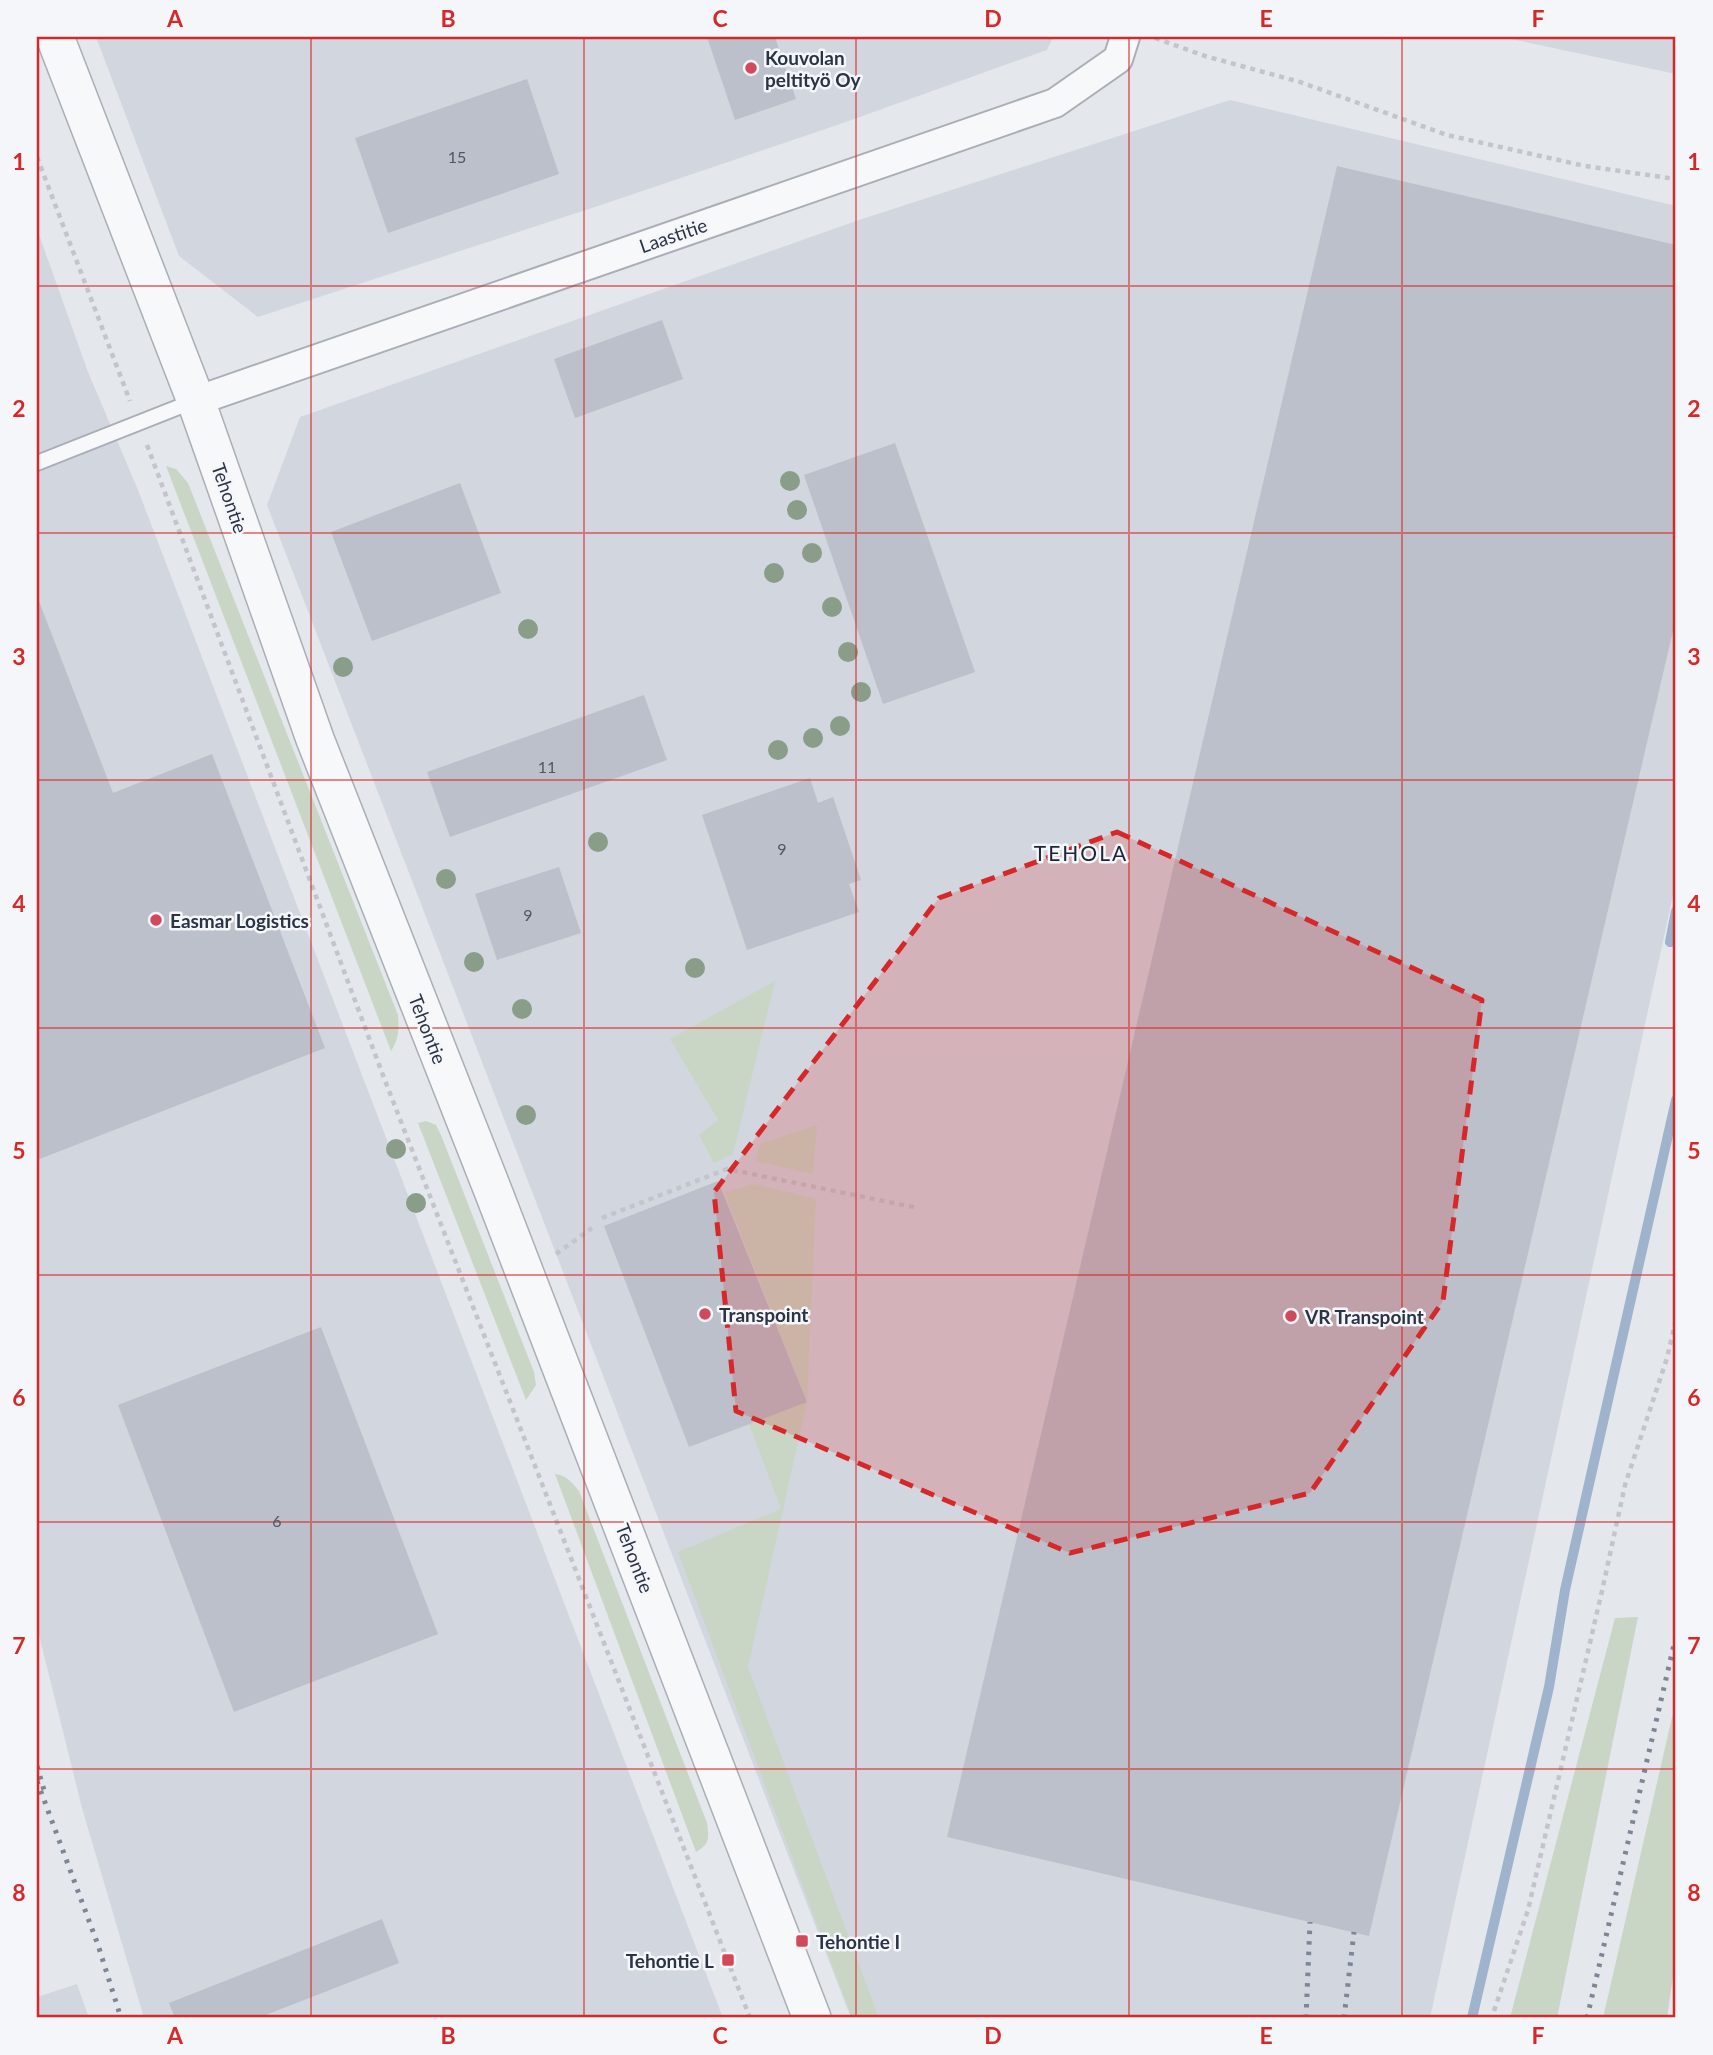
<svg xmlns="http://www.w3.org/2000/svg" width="1713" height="2055" font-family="Lato,sans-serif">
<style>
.built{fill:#d2d6de}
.green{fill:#c9d6c5}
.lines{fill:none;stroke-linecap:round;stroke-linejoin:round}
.stream{stroke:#9fb4cc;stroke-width:10}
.building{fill:#bbc0ca}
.service-casing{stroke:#a9aeb7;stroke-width:18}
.minor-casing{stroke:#a9aeb7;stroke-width:32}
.tertiary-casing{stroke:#a9aeb7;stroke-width:40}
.path{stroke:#c2c5cb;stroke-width:4.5;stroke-dasharray:5 5;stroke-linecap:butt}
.service{stroke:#f7f8fa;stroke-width:14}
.minor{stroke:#f7f8fa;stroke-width:28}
.tertiary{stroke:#f7f8fa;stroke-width:37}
.rail{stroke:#7d8696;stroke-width:5;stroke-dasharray:3.5 7;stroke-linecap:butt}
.tree{fill:#899d89}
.marked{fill:#d62828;fill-opacity:0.2;stroke:#d62828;stroke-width:5;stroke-dasharray:14 9;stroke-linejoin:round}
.grid{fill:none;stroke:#d62828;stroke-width:2;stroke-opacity:0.55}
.poi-dot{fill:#d1495b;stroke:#f4f6f9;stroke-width:2.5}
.labels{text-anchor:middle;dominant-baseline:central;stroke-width:5;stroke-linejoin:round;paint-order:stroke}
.number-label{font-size:16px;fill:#4f5766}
.poi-label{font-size:19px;font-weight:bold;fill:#2b3445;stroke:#f4f6f9;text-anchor:start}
.street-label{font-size:19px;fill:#2b3445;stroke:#f4f6f9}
.neighbourhood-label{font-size:21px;letter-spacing:2px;fill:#1d2536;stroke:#f4f6f9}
.neatline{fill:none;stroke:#d62828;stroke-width:2.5}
.grid-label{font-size:23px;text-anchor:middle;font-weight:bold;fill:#d62828}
</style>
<rect width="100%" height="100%" fill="#e4e7ec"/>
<path class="built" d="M96 37H1053L1047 50 840 124 601 205 258 317 179 256Z
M1502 37H1676V74Z
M1230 100 1676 206V881L1430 2018H851L267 505 300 417 859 220Z
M37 229 88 372 138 490 723 2018H144L82 1808 37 1627Z
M77 1984 89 2018H37V1997Z"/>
<path class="green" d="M166 466 176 469 188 483 398 1015C399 1029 399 1039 391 1051Z
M775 981 733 1154 714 1163 699 1135 718 1120 670 1039Z
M426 1121 436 1125 441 1135 534 1372 536 1385 526 1400 418 1123Z
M817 1125 813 1174 756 1161 760 1144Z
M755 1184 816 1199 807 1402 748 1667 879 2018H852L678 1552 781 1509 749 1424 807 1401 724 1192Z
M555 1474C567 1475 572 1483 579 1491L707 1823C709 1838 710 1844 696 1852Z
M1638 1617 1557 2018H1510L1615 1618Z
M1676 1700V1956L1667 2018H1603Z"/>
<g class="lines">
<path class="stream" d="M1670 942 1676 911
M1472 2018 1549 1687 1565 1590 1676 1100"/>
</g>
<path class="building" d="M707 37H775L796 99 735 120Z
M527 79 559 174 388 233 355 138Z
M1337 166 1676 245V618L1369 1936 947 1837Z
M662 320 683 379 575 418 554 359Z
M895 443 975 672 883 704 804 475Z
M460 483 501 593 372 641 331 532Z
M37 596 113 793 212 754 325 1048 37 1160Z
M644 695 667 760 450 837 427 772Z
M810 778 818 803 833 797 861 880 849 884 859 912 747 950 702 815Z
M559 867 581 933 497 960 475 894Z
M718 1181 807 1402 689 1447 604 1226Z
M321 1327 438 1634 234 1712 118 1405Z
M382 1919 399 1963 258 2018H175L169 2003Z"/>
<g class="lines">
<g class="service-casing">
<path id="service" d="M37 463 194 401"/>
</g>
<g class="minor-casing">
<path id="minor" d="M196 401 1055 103 1118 59 1125 37"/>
</g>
<g class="tertiary-casing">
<path id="tertiary" d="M55 37 196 401 315 739 495 1196 812 2018"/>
</g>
<path class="path" d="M1155 38 1205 56 1300 82 1447 135 1585 166 1676 179
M37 157 130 401
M147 445 384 1078 750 2018
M602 1218 727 1169 918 1208
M556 1254 592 1228
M1494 2011 1528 1910 1602 1591 1625 1485 1667 1358 1676 1319"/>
<use href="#service" class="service"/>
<use href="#minor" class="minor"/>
<use href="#tertiary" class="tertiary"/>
<path class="rail" d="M37 1766 44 1790
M37 1781 98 1945 121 2018
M1306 2018 1310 1922
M1344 2018 1354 1932
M1587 2018 1676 1636"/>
</g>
<g class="tree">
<circle cx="790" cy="481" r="10"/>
<circle cx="797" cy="510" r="10"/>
<circle cx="812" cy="553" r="10"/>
<circle cx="774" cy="573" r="10"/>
<circle cx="832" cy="607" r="10"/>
<circle cx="528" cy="629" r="10"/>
<circle cx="848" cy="652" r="10"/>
<circle cx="343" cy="667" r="10"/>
<circle cx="861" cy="692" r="10"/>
<circle cx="840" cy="726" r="10"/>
<circle cx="813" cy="738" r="10"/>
<circle cx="778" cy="750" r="10"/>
<circle cx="598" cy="842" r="10"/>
<circle cx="446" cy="879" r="10"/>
<circle cx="474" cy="962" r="10"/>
<circle cx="695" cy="968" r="10"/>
<circle cx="522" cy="1009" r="10"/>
<circle cx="526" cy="1115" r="10"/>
<circle cx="396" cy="1149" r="10"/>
<circle cx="416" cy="1203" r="10"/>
</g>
<path class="marked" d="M1117 832 1482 1000 1443 1301 1310 1493 1070 1553 736 1411 714 1192 939 898Z"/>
<path class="grid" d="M311 37V2018M584 37V2018M856 37V2018M1129 37V2018M1402 37V2018M37 286H1676M37 533H1676M37 780H1676M37 1028H1676M37 1275H1676M37 1522H1676M37 1769H1676"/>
<g class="poi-dot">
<circle cx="751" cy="68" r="7"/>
<circle cx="156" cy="920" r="7"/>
<circle cx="705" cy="1314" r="7"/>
<circle cx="1291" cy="1316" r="7"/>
<rect x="795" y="1934" width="14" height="14" rx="3.5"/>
<rect x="721" y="1953" width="14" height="14" rx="3.5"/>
</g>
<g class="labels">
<g class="number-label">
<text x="457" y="156">15</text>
<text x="547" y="766">11</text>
<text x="782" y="848">9</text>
<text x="528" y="914">9</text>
<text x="277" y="1520">6</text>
</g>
<g class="poi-label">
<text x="765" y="57">Kouvolan<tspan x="765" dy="22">peltityö Oy</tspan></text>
<text x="170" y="920">Easmar Logistics</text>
<text x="719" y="1314">Transpoint</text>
<text x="1305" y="1316">VR Transpoint</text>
<text x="816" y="1941">Tehontie I</text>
<text x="714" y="1960" text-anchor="end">Tehontie L</text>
</g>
<g class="street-label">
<text transform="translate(673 235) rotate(-19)">Laastitie</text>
<text transform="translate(230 498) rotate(71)">Tehontie</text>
<text transform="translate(428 1029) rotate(69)">Tehontie</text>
<text transform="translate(635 1558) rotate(69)">Tehontie</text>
</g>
<g class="neighbourhood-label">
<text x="1081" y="852">TEHOLA</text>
</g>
</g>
<rect width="1713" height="2055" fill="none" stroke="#f4f6f9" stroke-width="77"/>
<rect x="38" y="38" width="1636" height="1978" class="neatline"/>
<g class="grid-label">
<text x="175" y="27">A</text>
<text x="448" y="27">B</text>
<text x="720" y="27">C</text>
<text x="993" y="27">D</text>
<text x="1266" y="27">E</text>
<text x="1538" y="27">F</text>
<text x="19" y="170">1</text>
<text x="1694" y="170">1</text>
<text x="19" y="417">2</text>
<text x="1694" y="417">2</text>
<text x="19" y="665">3</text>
<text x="1694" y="665">3</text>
<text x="19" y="912">4</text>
<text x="1694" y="912">4</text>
<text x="19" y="1159">5</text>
<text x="1694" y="1159">5</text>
<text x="19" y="1406">6</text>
<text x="1694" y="1406">6</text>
<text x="19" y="1654">7</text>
<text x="1694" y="1654">7</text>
<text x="19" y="1901">8</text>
<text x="1694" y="1901">8</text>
<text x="175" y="2044">A</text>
<text x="448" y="2044">B</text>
<text x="720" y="2044">C</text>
<text x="993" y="2044">D</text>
<text x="1266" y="2044">E</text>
<text x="1538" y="2044">F</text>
</g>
</svg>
